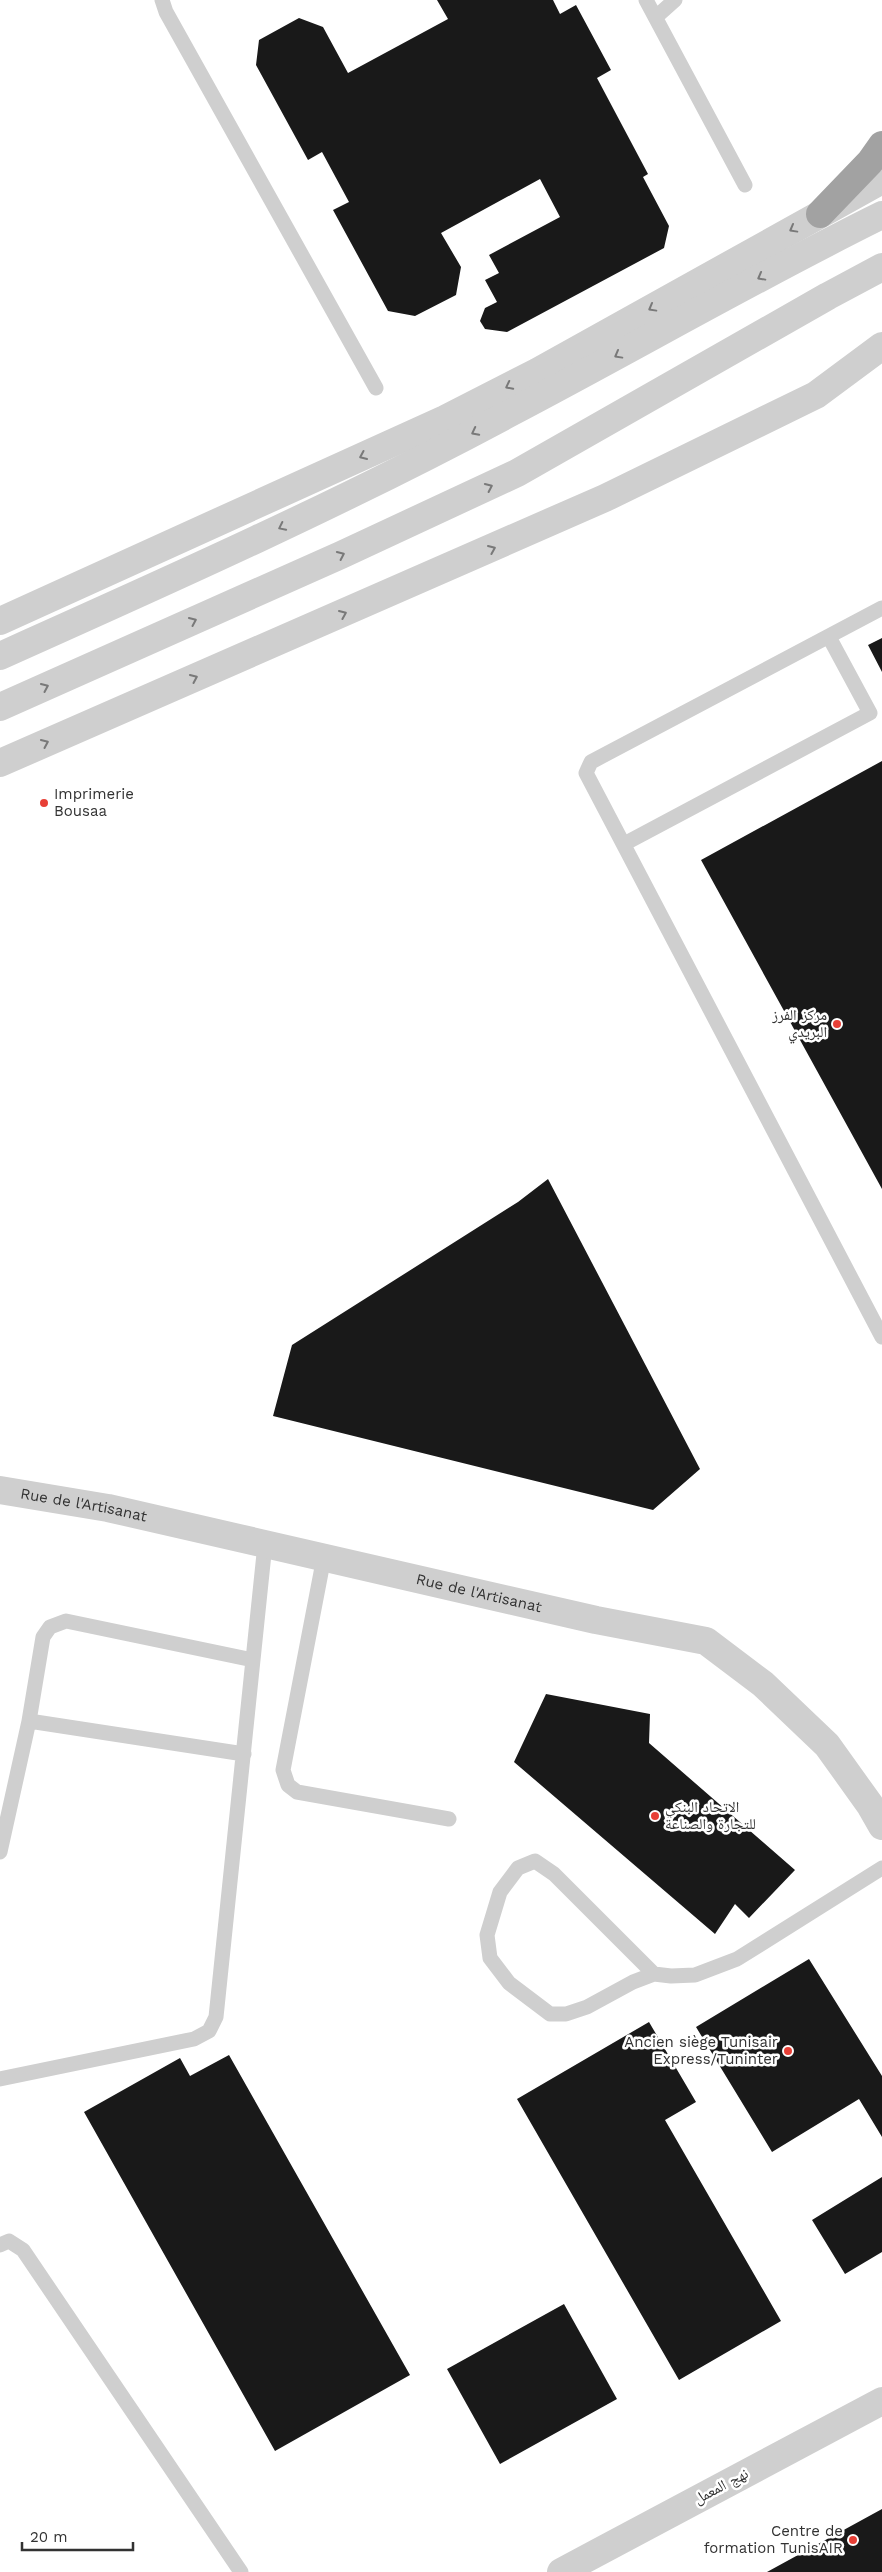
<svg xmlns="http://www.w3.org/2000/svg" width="882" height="2572" font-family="'Work Sans','Noto Naskh Arabic',sans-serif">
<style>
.building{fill:#191919}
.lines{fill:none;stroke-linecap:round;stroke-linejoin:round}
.service{stroke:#cfcfcf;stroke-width:15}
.minor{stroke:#cfcfcf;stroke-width:28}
.tertiary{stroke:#cfcfcf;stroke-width:28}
.trunk{stroke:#a2a2a2;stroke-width:28}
.oneway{stroke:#797979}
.poi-dot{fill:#e73f36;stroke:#fff;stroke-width:2}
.labels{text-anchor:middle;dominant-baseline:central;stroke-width:5;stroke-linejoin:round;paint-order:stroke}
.poi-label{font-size:15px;fill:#323232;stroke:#fff;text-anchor:end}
.street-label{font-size:15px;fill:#323232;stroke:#fff}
</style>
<rect width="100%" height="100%" fill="#fff"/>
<path class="building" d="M437 0H553L560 14 576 5 611 70 597 78 648 174 643 177 669 226 664 248 507 332 485 329 480 321 485 308 497 302 485 280 499 273 489 255 560 217 540 179 441 233 461 267 456 295 415 316 388 311 333 210 349 202 322 152 308 160 256 65 259 40 299 18 323 27 348 73 448 19Z
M882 638V672L868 645Z
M882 761V1189L701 860Z
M548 1179 700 1469 653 1510 273 1416 292 1345 518 1202Z
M546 1694 650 1714 649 1743 795 1870 749 1918 735 1904 715 1934 514 1762Z
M809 1959 882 2076V2137L859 2099 772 2152 696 2027Z
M649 2022 696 2102 665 2120 781 2321 679 2380 517 2099Z
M229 2055 410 2375 275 2451 84 2112 180 2058 190 2076Z
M882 2177V2252L845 2274 812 2220Z
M564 2304 617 2399 500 2464 447 2369Z
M882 2509V2572H767Z"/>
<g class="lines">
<path class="service" d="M162 0 166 12 376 388
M646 0 745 185
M656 17 675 0
M882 608 591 762 586 773 882 1337
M624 844 870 713 829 637
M324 1557 283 1770 288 1785 297 1792 449 1819
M244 1754 29 1721 43 1637 50 1627 66 1621 253 1660
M0 1852 29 1721
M654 1974 554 1874 535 1861 518 1868 500 1892 487 1935 490 1958 509 1983 550 2014H566L587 2007 633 1982 654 1974 671 1976 695 1975 737 1959 882 1868
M0 2079 194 2039 209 2031 216 2017 265 1544
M0 2245 9 2241 23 2250 241 2572"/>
<g class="minor">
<path d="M0 621 445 419 537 372 882 180"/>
<path d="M0 763 605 498 816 395 882 346"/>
<path id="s1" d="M0 1490 108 1508 596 1620 706 1641 763 1684 827 1745 870 1805 882 1826"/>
<path d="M561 2572 882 2401"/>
</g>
<path class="tertiary" d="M0 656C172 579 344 502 510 413 634 348 756 277 882 215
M0 707 341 555 517 473 828 296 882 267"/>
<path class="trunk" d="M820 214 870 162 882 145"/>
</g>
<defs><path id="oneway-chevron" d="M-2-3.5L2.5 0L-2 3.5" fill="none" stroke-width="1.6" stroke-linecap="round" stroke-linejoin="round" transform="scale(1.25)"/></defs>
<g class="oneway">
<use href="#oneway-chevron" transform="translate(793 229) rotate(151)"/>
<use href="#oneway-chevron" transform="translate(761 277) rotate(151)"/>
<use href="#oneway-chevron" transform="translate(652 308) rotate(151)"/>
<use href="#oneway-chevron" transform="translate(618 355) rotate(151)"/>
<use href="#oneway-chevron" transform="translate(509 386) rotate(153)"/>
<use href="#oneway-chevron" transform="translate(475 432) rotate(153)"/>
<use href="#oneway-chevron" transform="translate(363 456) rotate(156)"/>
<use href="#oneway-chevron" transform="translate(489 487) rotate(-25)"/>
<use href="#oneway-chevron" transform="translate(282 527) rotate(154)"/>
<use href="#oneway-chevron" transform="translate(492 549) rotate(-23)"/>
<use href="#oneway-chevron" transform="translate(341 555) rotate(-25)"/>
<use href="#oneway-chevron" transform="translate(343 614) rotate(-23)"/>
<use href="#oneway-chevron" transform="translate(193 621) rotate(-24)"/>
<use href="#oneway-chevron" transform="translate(194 678) rotate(-24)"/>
<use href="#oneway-chevron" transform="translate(45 687) rotate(-24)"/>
<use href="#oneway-chevron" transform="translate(45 743) rotate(-24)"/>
</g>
<g class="poi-dot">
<circle cx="44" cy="803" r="5"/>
<circle cx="837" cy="1024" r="5"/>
<circle cx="655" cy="1816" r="5"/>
<circle cx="788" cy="2051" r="5"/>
<circle cx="853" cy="2540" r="5"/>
</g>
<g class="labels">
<g class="poi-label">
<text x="54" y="794" text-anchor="start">Imprimerie<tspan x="54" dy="17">Bousaa</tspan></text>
<text x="827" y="1015">مركز الفرز<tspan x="827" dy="17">البريدي</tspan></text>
<text x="665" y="1807" text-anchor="start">الاتحاد البنكي<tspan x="665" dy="17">للتجارة والصناعة</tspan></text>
<text x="778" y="2042">Ancien siège Tunisair<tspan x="778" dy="17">Express/Tuninter</tspan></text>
<text x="843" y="2531">Centre de<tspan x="843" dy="17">formation TunisAIR</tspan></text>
</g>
<g class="street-label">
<text stroke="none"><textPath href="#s1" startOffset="85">Rue de l'Artisanat</textPath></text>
<text stroke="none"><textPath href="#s1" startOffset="490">Rue de l'Artisanat</textPath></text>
<text transform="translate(721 2486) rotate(-28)">نهج المعمل</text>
</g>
</g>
<path d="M22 2542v8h111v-8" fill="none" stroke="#323232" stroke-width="2.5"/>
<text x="30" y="2542" font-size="15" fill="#323232" stroke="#ffffff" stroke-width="4" paint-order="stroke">20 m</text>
</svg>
